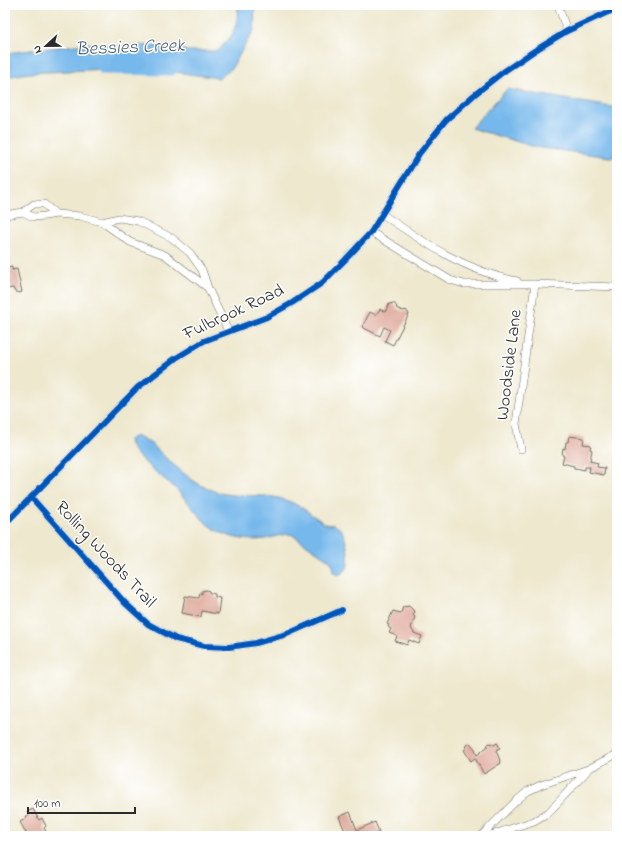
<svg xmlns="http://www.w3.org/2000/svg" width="622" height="841" font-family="'Indie Flower',sans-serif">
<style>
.water{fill:#76b8eb;stroke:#50728b}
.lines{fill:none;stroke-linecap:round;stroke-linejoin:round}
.river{stroke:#76b8eb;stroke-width:13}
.building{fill:#e0ac9e}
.minor-casing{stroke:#6f6d64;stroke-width:8}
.minor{stroke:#fff;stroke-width:7}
.cycleway-casing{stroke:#fff;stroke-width:8}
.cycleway{stroke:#0057b8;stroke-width:6}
.labels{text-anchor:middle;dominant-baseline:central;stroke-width:3;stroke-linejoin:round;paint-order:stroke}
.street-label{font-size:18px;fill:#2b2b2b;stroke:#fff}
.water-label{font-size:19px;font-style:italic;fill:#455c6e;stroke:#fff}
</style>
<rect width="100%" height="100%" fill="#fff"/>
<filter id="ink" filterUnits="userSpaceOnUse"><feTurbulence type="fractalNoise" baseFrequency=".025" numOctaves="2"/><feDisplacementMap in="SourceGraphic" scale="8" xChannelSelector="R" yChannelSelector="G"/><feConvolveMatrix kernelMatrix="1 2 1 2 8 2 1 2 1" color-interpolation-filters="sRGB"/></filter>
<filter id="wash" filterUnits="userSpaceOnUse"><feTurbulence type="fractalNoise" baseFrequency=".012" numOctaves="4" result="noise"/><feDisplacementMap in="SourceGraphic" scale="16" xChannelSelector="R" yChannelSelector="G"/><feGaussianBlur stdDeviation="0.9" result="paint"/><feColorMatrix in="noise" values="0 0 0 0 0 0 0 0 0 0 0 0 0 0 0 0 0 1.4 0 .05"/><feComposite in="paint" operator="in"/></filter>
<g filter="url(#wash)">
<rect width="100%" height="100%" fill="#eee8ce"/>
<path class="water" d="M238 5H255L254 30 231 69 219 78 159 70 146 67 29 73 5 77V53L94 43 118 46 159 45 188 51H218L232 35 237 21Z
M507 89 617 108V158L535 147 471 128Z
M133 437C136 437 137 436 139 437 149 440 159 451 166 458 175 466 184 474 194 481 203 487 214 492 225 494 247 498 265 492 288 501 296 504 305 509 312 515 316 517 320 521 324 523 327 525 330 525 333 524 336 526 339 527 341 530 346 536 351 560 347 568 345 572 341 574 337 575L334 573 333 565 329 560 291 534C282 534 274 537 266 539 244 542 223 537 206 523 196 512 187 501 177 490 167 479 129 455 129 440Z"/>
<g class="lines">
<path class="river" d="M104 68 171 69"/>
</g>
<g id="blocks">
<path class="building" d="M12 267V270L17 269 22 292 19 293 18 292H15L13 288 5 289V268Z
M394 303 397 307 396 308 403 311 406 310 409 314 393 345 385 341 390 330 384 327 380 336 362 327 370 312 376 315 380 309 385 312 389 304Z
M569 436 584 438 583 444 591 445 590 449 592 450 590 461 598 463 597 467 605 468 604 475 589 472 590 467H585V470L574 468V466L562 463 564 456 562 455 563 448 565 449 566 442H568Z
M206 590 209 591 210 593 215 594V597L220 598 218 614 202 611 201 617 182 613 185 596 199 598 200 593 202 594V591Z
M409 606 415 612 413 615 415 617 411 628 414 633 422 636 419 644 409 640 407 645 395 641 397 636 389 633 391 629 388 627 389 625 387 624 393 611 401 613 403 607Z
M470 743 475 749 477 755 487 747 488 744 490 743 494 745 497 743 500 748 496 750 501 763 484 774 475 758 471 761 464 750 467 748 466 746Z
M33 809 39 820 42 818 46 826 44 828 48 835 21 836 26 833 20 822 27 818 26 816H29L27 812Z
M350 812 357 830 375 822 379 832 369 836H347L339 817Z"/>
</g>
</g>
<g filter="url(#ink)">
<use href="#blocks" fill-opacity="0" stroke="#6f6d64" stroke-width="1"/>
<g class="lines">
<g class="minor-casing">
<path id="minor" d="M558 5 567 31
M23 212 33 217 45 216 56 214 80 216 102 222 130 242 165 255 187 272 208 288
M382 214C423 242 467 272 517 281
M5 215 23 212 34 204H44L56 214
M102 222 119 218 138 221 172 238 190 253 202 270 208 288 228 331
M371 232 450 280 464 284H535L617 287
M521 449 516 424 535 284
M31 497 125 603 148 624 176 639 204 646 229 647 256 643 287 634 342 610
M5 524 137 388 176 358 204 341 267 317 292 303 322 283 345 260 371 232 419 154 446 120 474 95 503 72 534 51 567 31 606 13 617 9
M481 836 515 802 528 791 541 785 588 769 617 754
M488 836 534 821 549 812 587 771"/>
</g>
<use href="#minor" class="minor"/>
<g class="cycleway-casing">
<path id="cycleway" d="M31 497 125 603 148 624 176 639 204 646 229 647 256 643 287 634 342 610
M5 524 137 388 176 358 204 341 267 317 292 303 322 283 345 260 371 232 419 154 446 120 474 95 503 72 534 51 567 31 606 13 617 9"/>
</g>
<use href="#cycleway" class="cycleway"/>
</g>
</g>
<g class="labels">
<g class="street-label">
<text transform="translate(234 313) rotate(-25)">Fulbrook Road</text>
<text transform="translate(510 365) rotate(-83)">Woodside Lane</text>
<text transform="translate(105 555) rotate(47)">Rolling Woods Trail</text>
</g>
<g class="water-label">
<text transform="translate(130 48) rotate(-2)">Bessies Creek</text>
</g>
</g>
<rect width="622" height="841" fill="none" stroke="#fff" stroke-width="20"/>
<g transform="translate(46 46) rotate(248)" stroke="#ffffff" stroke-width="3" paint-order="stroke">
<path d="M0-3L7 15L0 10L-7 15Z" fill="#2b2b2b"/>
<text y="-6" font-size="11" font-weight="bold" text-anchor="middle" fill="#2b2b2b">N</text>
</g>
<path d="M28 807v6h107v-6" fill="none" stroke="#2b2b2b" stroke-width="2"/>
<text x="34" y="807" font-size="12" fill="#2b2b2b" stroke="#ffffff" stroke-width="3" paint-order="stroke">100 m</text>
</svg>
